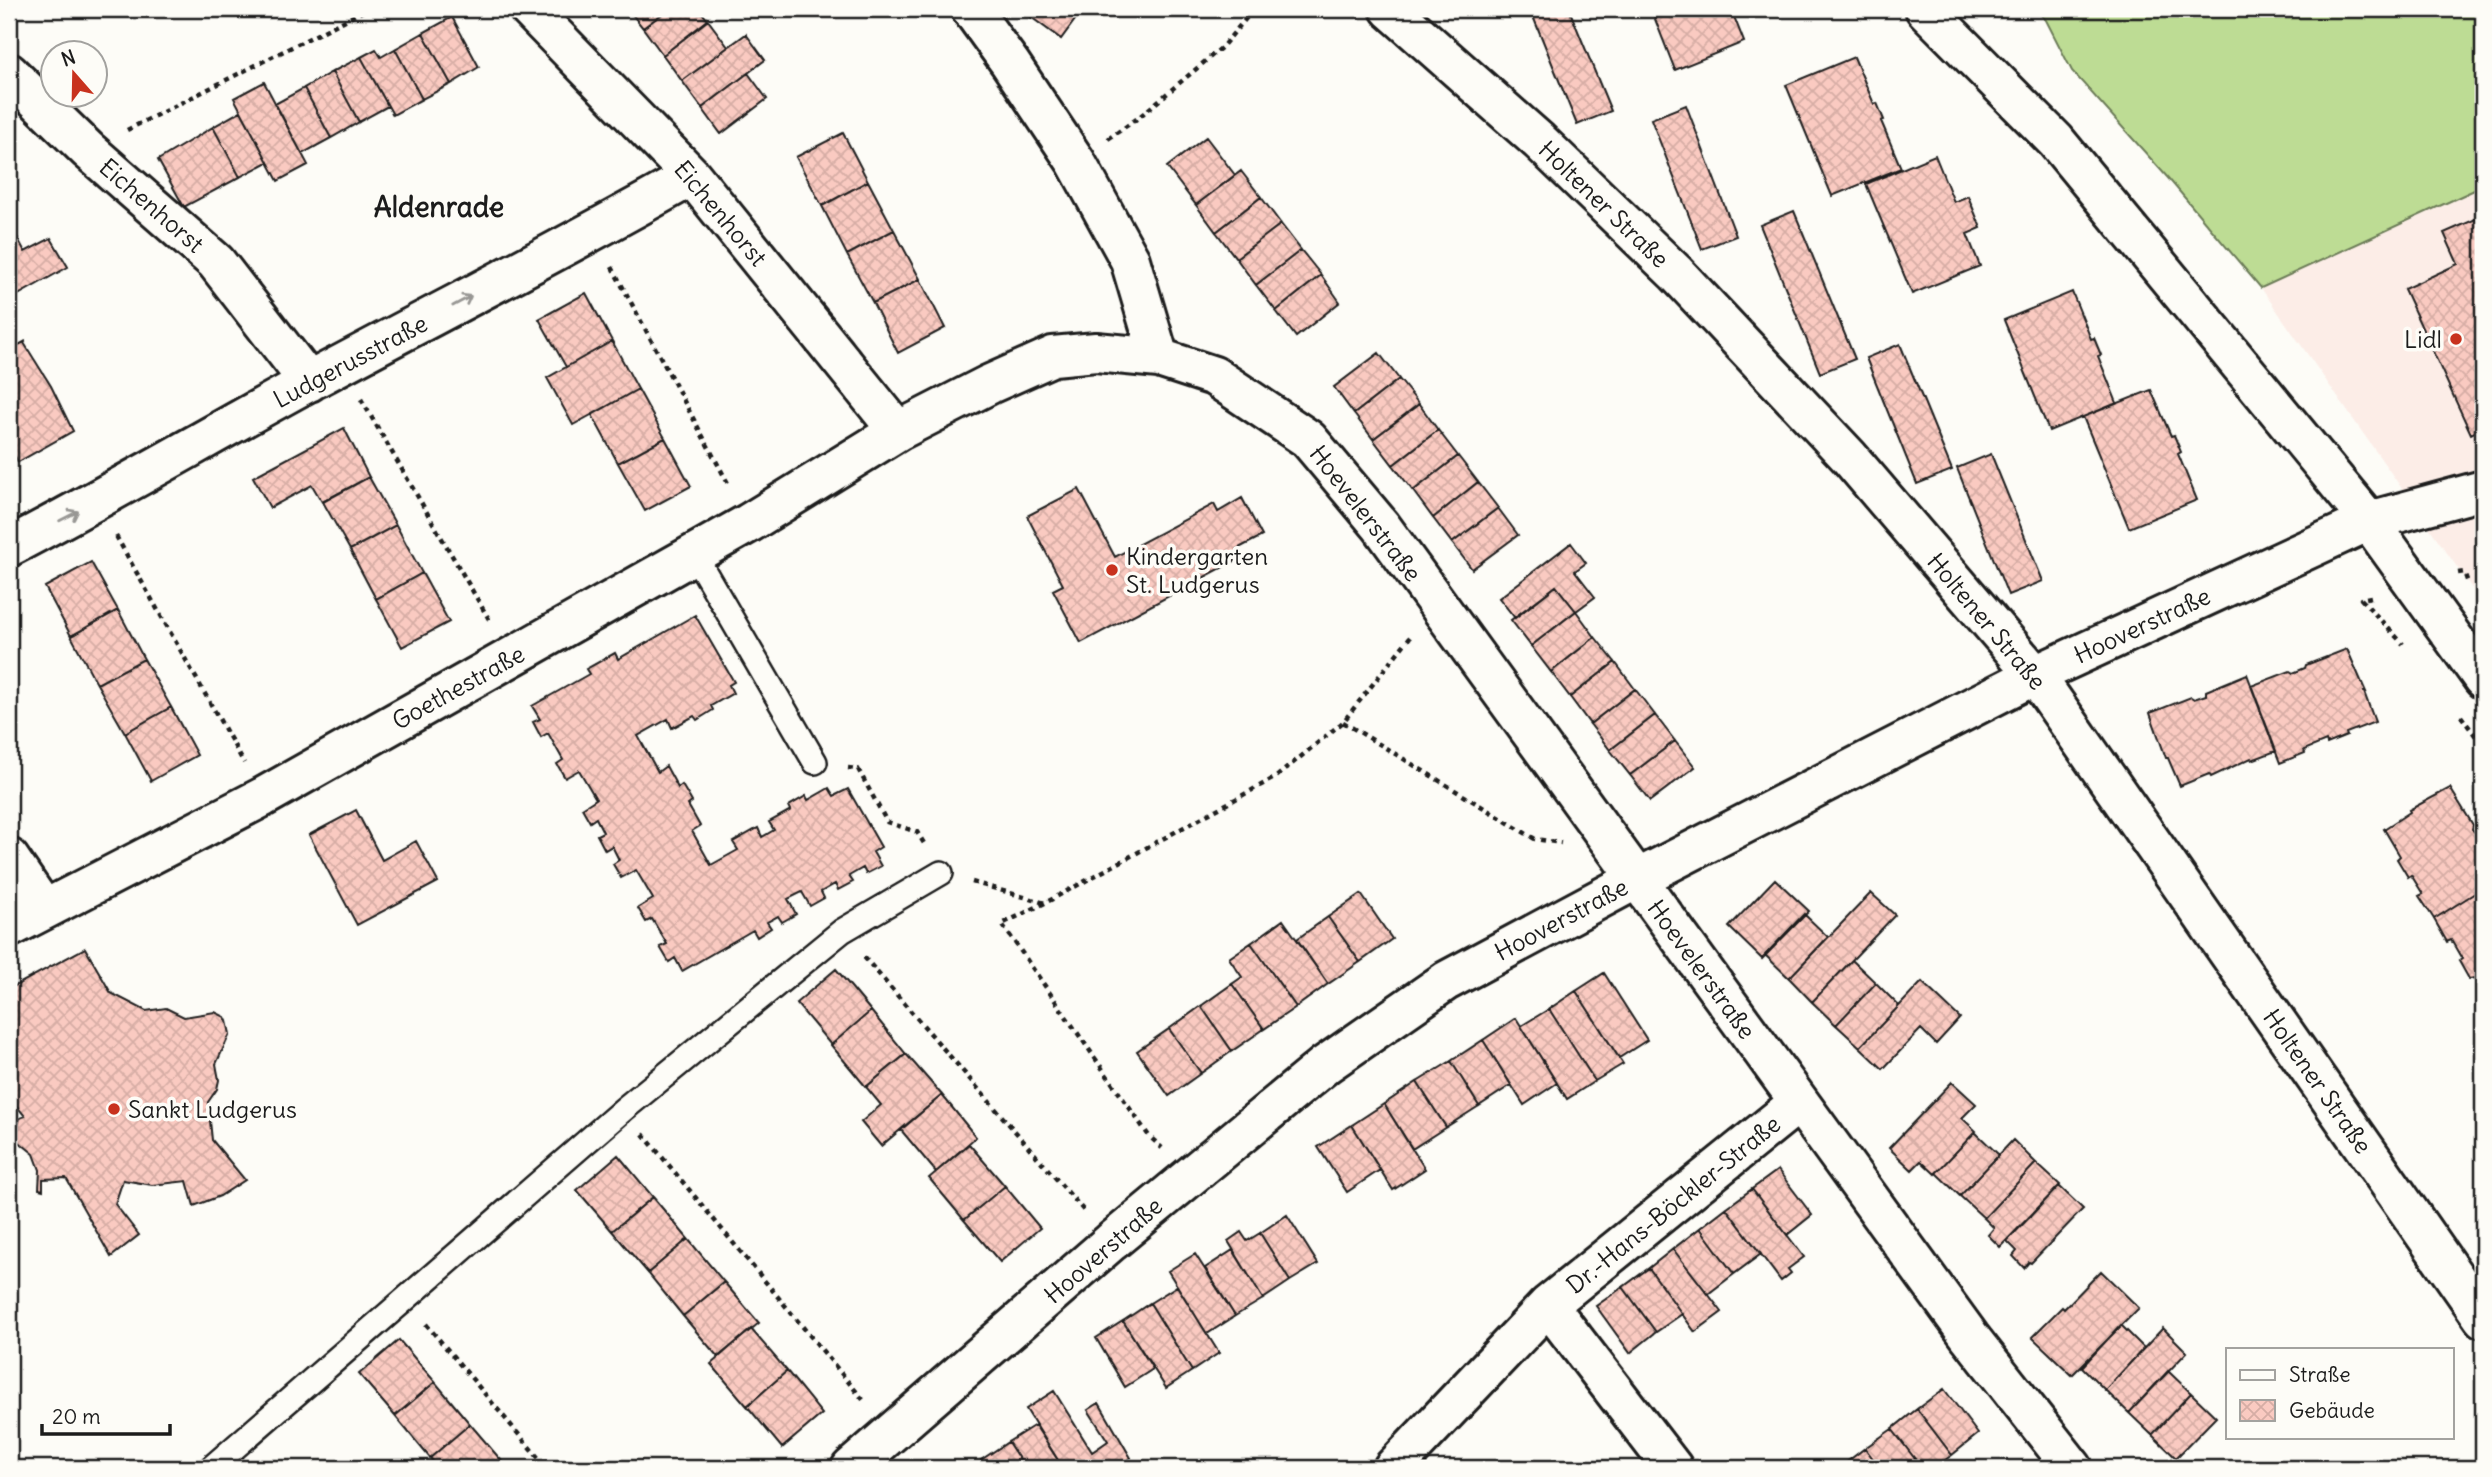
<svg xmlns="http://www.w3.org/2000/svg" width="2492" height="1477" font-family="Delius,sans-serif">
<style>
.built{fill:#fcede7}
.pitch{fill:#bddc94;stroke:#6c7c58;stroke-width:2}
.building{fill:url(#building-cross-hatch);stroke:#1c1c1c;stroke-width:2}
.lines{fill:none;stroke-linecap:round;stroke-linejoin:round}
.service-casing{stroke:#1c1c1c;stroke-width:28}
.minor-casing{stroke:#1c1c1c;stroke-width:44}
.tertiary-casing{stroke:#1c1c1c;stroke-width:44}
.path{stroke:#1c1c1c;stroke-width:4.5;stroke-dasharray:5 5;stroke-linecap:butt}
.service{stroke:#fdfcf7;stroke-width:23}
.minor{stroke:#fdfcf7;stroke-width:38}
.tertiary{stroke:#fdfcf7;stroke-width:38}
.oneway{stroke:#989794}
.poi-dot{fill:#c8321e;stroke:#fdfcf7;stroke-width:2.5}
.labels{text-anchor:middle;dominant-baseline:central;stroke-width:7;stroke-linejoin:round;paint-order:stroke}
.street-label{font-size:24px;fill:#1c1c1c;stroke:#fdfcf7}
.poi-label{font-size:24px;fill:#1c1c1c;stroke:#fdfcf7;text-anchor:start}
.quarter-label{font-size:28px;font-weight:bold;fill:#1c1c1c;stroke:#fdfcf7}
</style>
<defs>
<pattern id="building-cross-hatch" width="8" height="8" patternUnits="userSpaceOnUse" patternTransform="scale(1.75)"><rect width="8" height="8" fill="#facac1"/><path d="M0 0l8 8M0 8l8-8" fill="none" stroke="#d6ada5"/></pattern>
</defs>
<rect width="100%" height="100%" fill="#fdfcf7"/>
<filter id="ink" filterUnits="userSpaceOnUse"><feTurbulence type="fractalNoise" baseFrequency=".0143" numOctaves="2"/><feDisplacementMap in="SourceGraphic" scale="14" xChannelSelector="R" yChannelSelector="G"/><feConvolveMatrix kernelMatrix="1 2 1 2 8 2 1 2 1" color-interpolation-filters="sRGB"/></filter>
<g filter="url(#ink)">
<path class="built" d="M2483 186V604L2261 288Z"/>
<path class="pitch" d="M2035 9H2483V186L2261 288 2168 178 2072 71 2046 20Z"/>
<path class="building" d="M628 9H669L643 28Z
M669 9H699L708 20 663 55 643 28Z
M1020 9H1083L1061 39Z
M1530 9H1569L1611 111 1577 125Z
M1651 9H1731L1744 42 1675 70Z
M452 17 479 67 451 84 423 33Z
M708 20 728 47 682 81 663 55Z
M423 33 451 84 422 99 395 49Z
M746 34 765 60 702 108 682 81Z
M376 49 381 57 395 49 422 99 393 115 361 57Z
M361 57 388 106 359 122 332 72Z
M1854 57 1874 104 1877 103 1884 120 1881 121 1901 168 1832 196 1786 85Z
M332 72 359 122 331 138 304 88Z
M748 73 767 99 721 134 702 108Z
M264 82 308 165 278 181 234 98Z
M304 88 331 138 302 154 275 104Z
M1686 105 1736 236 1702 249 1651 119Z
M241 111 268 162 240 177 213 127Z
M213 127 240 177 184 207 158 160Z
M843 133 868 181 822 206 796 157Z
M1206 137 1235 175 1196 205 1167 167Z
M1935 155 1954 202 1968 196 1981 228 1967 234 1980 266 1912 294 1866 184Z
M1241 171 1261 197 1216 232 1196 205Z
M868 181 894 230 847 255 822 206Z
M1261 197 1281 224 1236 258 1216 232Z
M1794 211 1855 359 1820 373 1760 225Z
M2478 218 2483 230V428L2471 434 2404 289 2458 264 2444 233Z
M9 222 25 252 51 238 68 267 9 300Z
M1281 224 1301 250 1256 285 1236 258Z
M894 230 920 279 873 303 847 255Z
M1301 250 1321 275 1276 311 1256 285Z
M1321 275 1340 302 1296 337 1276 311Z
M920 279 945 328 898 353 873 303Z
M2072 292 2091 339 2094 338 2101 355 2098 356 2117 403 2049 431 2004 320Z
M586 293 612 341 566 367 539 319Z
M26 341 24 343 51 386 73 431 18 462 9 445V350Z
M612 341 638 389 573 425 547 378Z
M1900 344 1952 470 1917 484 1866 358Z
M1379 353 1399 379 1354 414 1334 387Z
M1399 379 1419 404 1373 439 1354 414Z
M638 389 665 438 618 463 592 415Z
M2151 390 2171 436 2174 435 2181 452 2178 454 2197 500 2129 528 2083 417Z
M1419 404 1438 430 1393 465 1373 439Z
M344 428 369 477 322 502 312 485 270 508 253 477Z
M1438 430 1458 456 1413 491 1393 465Z
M665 438 691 486 645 511 618 463Z
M1991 454 2043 581 2008 595 1957 468Z
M1458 456 1478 482 1433 518 1413 491Z
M369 477 396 525 350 550 323 502Z
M1478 482 1498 508 1452 543 1433 518Z
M1079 489 1115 557 1214 504 1218 512 1242 498 1262 536 1237 549 1242 557 1081 643 1053 590 1063 585 1027 516Z
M1498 508 1518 535 1472 569 1452 543Z
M396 525 422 573 376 599 350 550Z
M1571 543 1586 563 1575 571 1595 597 1576 611 1556 586 1515 618 1499 598Z
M91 562 118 610 71 636 45 587Z
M422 573 449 622 402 647 376 599Z
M1556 586 1576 611 1531 646 1511 620Z
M118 610 144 659 97 684 71 636Z
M1576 611 1595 637 1551 672 1531 646Z
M695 615 734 682 729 685 733 693 711 706 713 710 697 720 694 716 672 728 668 719 638 736 658 772 666 766 678 788 682 785 692 802 688 805 700 826 692 831 711 865 738 850 733 842 758 828 762 837 774 830 769 822 791 810 789 806 806 796 808 800 829 788 834 796 848 789 881 847 873 852 881 866 866 874 863 868 849 876 853 882 838 890 835 884 821 892 824 898 810 906 802 892 788 899 796 914 782 922 778 916 767 922 771 928 757 937 753 930 682 971 675 958 669 962 660 947 667 944 652 919 646 922 638 908 653 899 636 870 621 878 613 864 619 860 612 846 605 850 597 835 603 832 596 818 590 822 582 808 596 799 579 770 565 778 557 764 563 760 548 733 541 737 533 722 540 719 532 706 589 674 586 669 615 653 618 659Z
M1595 637 1615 662 1570 697 1551 672Z
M2347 649 2366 692H2364L2375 722 2346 733 2347 736 2327 744 2326 741 2304 750 2305 753 2280 763 2251 686 2290 671 2293 673 2305 668 2306 665Z
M144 659 171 707 125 733 97 684Z
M1615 662 1635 689 1590 724 1570 697Z
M2247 674 2276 751 2252 760 2251 758 2211 777 2209 774 2180 786 2168 758H2166L2150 713 2191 697 2194 699 2206 695V691Z
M1635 689 1655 715 1610 750 1590 724Z
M171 707 197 755 151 781 125 733Z
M1655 715 1675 741 1630 775 1610 750Z
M1675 741 1695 767 1650 801 1630 775Z
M2450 788 2473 825 2472 829 2483 842V888L2434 919 2419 896 2423 894 2411 875 2408 877 2397 859 2400 856 2384 829 2410 812 2409 810Z
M356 810 382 860 416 841 438 882 357 925 309 835Z
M1775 879 1809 911 1762 959 1729 927Z
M2483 888V994L2474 978 2469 979 2459 961 2462 959 2451 940 2447 942 2434 919Z
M1871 893 1895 915 1812 1002 1789 978Z
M1361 894 1392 939 1360 962 1328 917Z
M1804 914 1828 937 1789 978 1765 955Z
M1328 917 1360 962 1328 984 1297 939Z
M1283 920 1328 984 1296 1007 1251 943Z
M1251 943 1296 1007 1264 1029 1232 984 1242 977 1229 958Z
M85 948 111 993 146 1011 166 1008 184 1017 215 1012 225 1017 227 1021 230 1034 216 1064 219 1080 217 1089 208 1102 212 1140 245 1180 220 1196 194 1206 187 1181 152 1185 123 1180 115 1204 139 1235 111 1257 66 1178 43 1179V1190L39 1189 40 1170 34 1154 18 1141 9 1139V1136L14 1138 20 1118 25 1116 9 1097V989Z
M1852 960 1876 983 1836 1025 1812 1002Z
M836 969 871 1011 831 1045 796 1003Z
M1604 973 1647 1040 1619 1058 1576 991Z
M1922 982 1960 1018 1936 1044 1921 1029 1883 1069 1860 1047Z
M1876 983 1899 1006 1860 1047 1836 1025Z
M1232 984 1264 1029 1232 1051 1201 1006Z
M1576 991 1623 1064 1595 1081 1549 1009Z
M1201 1006 1232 1051 1201 1073 1169 1029Z
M1549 1009 1595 1081 1567 1099 1521 1026Z
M871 1011 906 1054 866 1087 831 1045Z
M1516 1018 1557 1083 1524 1105 1483 1040Z
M1169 1029 1201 1073 1169 1096 1137 1051Z
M1483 1040 1511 1085 1479 1106 1451 1061Z
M906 1054 942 1095 881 1146 861 1122 881 1105 866 1087Z
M1451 1061 1479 1106 1446 1127 1417 1082Z
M1417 1082 1446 1127 1412 1149 1384 1104Z
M1952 1082 1976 1104 1962 1118 1976 1131 1935 1174 1921 1161 1912 1170 1889 1148Z
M942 1095 976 1137 936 1172 901 1130Z
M1384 1104 1425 1169 1393 1190 1352 1125Z
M1352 1125 1380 1170 1347 1192 1318 1147Z
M1975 1132 1999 1155 1960 1196 1936 1173Z
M2013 1140 2036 1163 1984 1218 1960 1196Z
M969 1144 1005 1186 964 1220 929 1178Z
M618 1155 653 1197 612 1231 577 1190Z
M2036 1163 2060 1185 2000 1247 1988 1235 1994 1228 1984 1218Z
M1778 1170 1812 1215 1787 1235 1752 1189Z
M1005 1186 1040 1228 1000 1262 964 1220Z
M2059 1186 2083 1209 2031 1263 2029 1262 2024 1268 2013 1256 2017 1251 2007 1241Z
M1752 1189 1804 1257 1788 1269 1791 1273 1781 1281 1726 1208Z
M653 1197 688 1239 648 1273 612 1231Z
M1726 1208 1761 1254 1734 1274 1700 1228Z
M1287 1215 1318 1264 1290 1281 1260 1233Z
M1700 1228 1734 1274 1708 1294 1673 1249Z
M1241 1232 1247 1241 1260 1233 1290 1281 1263 1299 1228 1241Z
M688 1239 724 1282 683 1316 648 1273Z
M1673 1249 1722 1312 1695 1332 1649 1268Z
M1233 1250 1263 1299 1235 1316 1205 1268Z
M1195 1254 1235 1316 1207 1334 1168 1271Z
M1649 1268 1682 1314 1656 1332 1623 1287Z
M2101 1271 2139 1308 2072 1375 2032 1337 2062 1307 2064 1309Z
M724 1282 759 1323 718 1357 683 1316Z
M1177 1286 1219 1353 1192 1371 1150 1303Z
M1623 1287 1656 1332 1630 1353 1596 1306Z
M1150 1303 1192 1371 1166 1388 1123 1321Z
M1123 1321 1153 1369 1125 1387 1096 1338Z
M2121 1325 2144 1348 2105 1390 2082 1367Z
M2163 1328 2187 1352 2129 1413 2105 1390Z
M751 1329 787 1371 747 1406 711 1364Z
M399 1340 435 1382 395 1416 359 1374Z
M787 1371 822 1414 782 1448 747 1406Z
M2168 1371 2191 1393 2152 1435 2129 1413Z
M435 1382 470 1424 430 1458 395 1416Z
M1944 1389 1978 1434 1952 1455 1917 1409Z
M1054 1391 1092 1452 1108 1441 1088 1410 1099 1403 1131 1458 1114 1468H1063L1026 1409Z
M2191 1393 2216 1417 2176 1458 2152 1435Z
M1917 1409 1952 1455 1934 1468H1922L1892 1429Z
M470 1424 506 1466 504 1468H439L430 1458Z
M1035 1425 1063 1468H1025L1008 1442Z
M1892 1429 1922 1468H1880L1865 1448Z
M1008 1442 1025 1468H986L981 1460Z
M1865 1448 1880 1468H1839Z"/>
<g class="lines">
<g class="service-casing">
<path id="service" d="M694 554 815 762
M211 1468 624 1109 842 931 941 873"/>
</g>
<g class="minor-casing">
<path id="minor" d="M529 9 692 176 898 431
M971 9 1010 63 1076 162 1130 260 1159 358
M1390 9 1539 141 1676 273 1849 457 2035 675 2483 1318
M9 73 88 150 216 262 309 382
M9 547C111 494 209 436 310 381 437 313 566 248 692 176
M9 858 44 909
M9 928 263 797 749 523 898 431 990 384 1053 356 1096 352 1159 358 1214 376 1308 439 1381 526 1970 1337 2073 1468
M1548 1305 1673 1468
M851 1468 1111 1242 1325 1065 1446 981 1637 879 2035 675 2369 521 2483 490
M1393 1468 1548 1305 1798 1103"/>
</g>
<g class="tertiary-casing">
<path id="tertiary" d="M1925 9 2056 141 2369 521 2483 679"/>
</g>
<path class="path" d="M127 130 367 9
M1108 139 1138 118 1221 48 1254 9
M612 267 730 487
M361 399 490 621
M116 536 244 763
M2458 573 2464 572 2468 583
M2371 597 2361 599 2403 644
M2461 716 2483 746
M1343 722 1535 839 1561 843
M848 768 858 769 887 822 917 832 925 845
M972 882 1045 903 1276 777 1343 722 1410 637
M1045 903 1002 924 1149 1136 1162 1148
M864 957 1085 1212
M643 1134 865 1402
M426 1324 547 1468"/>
<use href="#service" class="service"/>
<use href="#minor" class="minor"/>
<use href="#tertiary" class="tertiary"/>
</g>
<defs><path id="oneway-shaft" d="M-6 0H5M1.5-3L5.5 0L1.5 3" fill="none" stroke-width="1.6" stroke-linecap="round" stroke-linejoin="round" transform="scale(1.75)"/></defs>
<g class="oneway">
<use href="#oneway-shaft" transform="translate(462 301) rotate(-28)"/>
<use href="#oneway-shaft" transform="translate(69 516) rotate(-27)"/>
</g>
</g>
<g class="poi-dot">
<circle cx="2456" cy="339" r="7"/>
<circle cx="1112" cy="570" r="7"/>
<circle cx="114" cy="1109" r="7"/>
</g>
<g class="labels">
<g class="street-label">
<text transform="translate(1604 204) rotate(44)">Holtener Straße</text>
<text transform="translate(152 205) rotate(41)">Eichenhorst</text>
<text transform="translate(721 213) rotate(50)">Eichenhorst</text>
<text transform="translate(350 361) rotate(-28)">Ludgerusstraße</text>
<text transform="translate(1366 513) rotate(52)">Hoevelerstraße</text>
<text transform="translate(1987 621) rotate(50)">Holtener Straße</text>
<text transform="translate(2142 625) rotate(-25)">Hooverstraße</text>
<text transform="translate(458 687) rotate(-29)">Goethestraße</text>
<text transform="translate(1561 919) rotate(-28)">Hooverstraße</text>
<text transform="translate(1702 969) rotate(54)">Hoevelerstraße</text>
<text transform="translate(2318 1081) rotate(55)">Holtener Straße</text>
<text transform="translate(1673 1204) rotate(-39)">Dr.-Hans-Böckler-Straße</text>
<text transform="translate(1103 1250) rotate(-41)">Hooverstraße</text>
</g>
<g class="poi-label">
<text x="2442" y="339" text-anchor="end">Lidl</text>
<text x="1126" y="556">Kindergarten<tspan x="1126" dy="28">St. Ludgerus</tspan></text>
<text x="128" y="1109">Sankt Ludgerus</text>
</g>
<g class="quarter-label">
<text x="439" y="207">Aldenrade</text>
</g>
</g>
<rect width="2492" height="1477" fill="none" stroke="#fdfcf7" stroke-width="35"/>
<rect x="18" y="18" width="2457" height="1442" fill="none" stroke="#1c1c1c" stroke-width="2.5" filter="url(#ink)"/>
<rect x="2226" y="1348" width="228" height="91" fill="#fdfcf7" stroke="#a3a29f" stroke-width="2"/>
<rect x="2240" y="1370" width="35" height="10" fill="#fdfcf7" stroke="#a3a29f" stroke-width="2"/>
<text x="2289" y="1382" font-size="21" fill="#1c1c1c">Straße</text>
<rect x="2240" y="1400" width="35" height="21" fill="url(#building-cross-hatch)" stroke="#a3a29f" stroke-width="2"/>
<text x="2289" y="1418" font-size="21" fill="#1c1c1c">Gebäude</text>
<g transform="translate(74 74) rotate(340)"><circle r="33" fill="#fdfcf7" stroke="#a3a29f" stroke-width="2"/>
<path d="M0-5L12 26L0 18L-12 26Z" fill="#c8321e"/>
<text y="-10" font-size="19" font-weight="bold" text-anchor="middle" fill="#1c1c1c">N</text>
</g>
<path d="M42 1424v10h128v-10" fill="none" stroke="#1c1c1c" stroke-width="3.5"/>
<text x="52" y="1424" font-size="21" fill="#1c1c1c" stroke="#fdfcf7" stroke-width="5" paint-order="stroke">20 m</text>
</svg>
